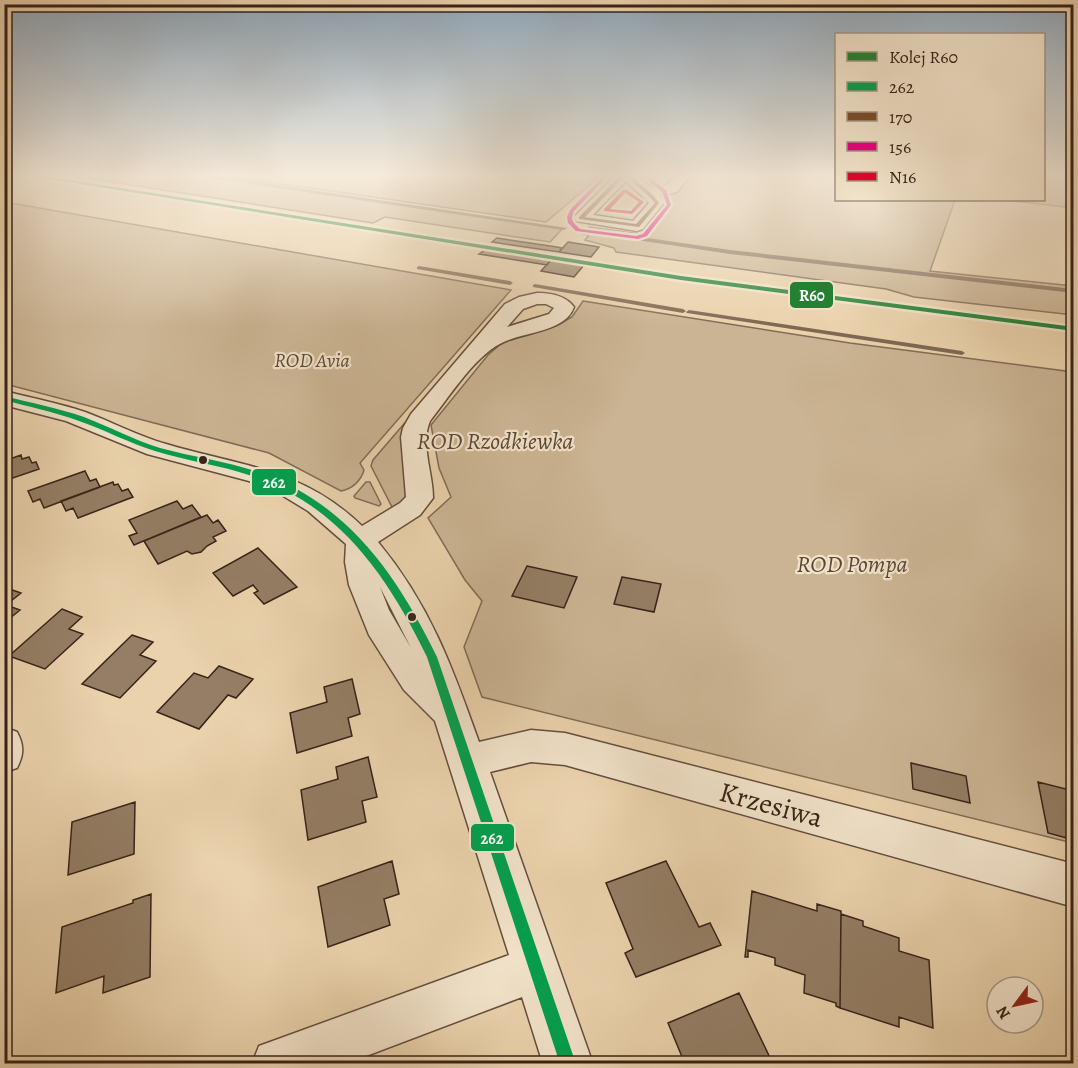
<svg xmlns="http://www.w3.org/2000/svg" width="1078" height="1068" font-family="Alegreya,serif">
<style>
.green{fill:#cbb493;stroke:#806c56;stroke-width:1.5}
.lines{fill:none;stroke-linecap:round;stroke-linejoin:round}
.stream{fill:#7d6853;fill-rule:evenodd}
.building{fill:#947e65;stroke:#362318;stroke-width:1.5}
.minor-casing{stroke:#634f3d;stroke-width:3}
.minor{fill:#f1e2c9;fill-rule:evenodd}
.bus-1-casing{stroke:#f1e2c9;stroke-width:5}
.bus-2-casing{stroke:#f1e2c9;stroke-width:5}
.bus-3-casing{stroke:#f1e2c9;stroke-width:5}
.bus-4-casing{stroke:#f1e2c9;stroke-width:5}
.bus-1{fill:#039f4e;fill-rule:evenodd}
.bus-2{fill:#7a4b2a;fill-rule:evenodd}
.bus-3{fill:#e5007d;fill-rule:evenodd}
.bus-4{fill:#e4002b;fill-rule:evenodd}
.rail-1-casing{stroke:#f1e2c9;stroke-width:5}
.rail-1{fill:#238132;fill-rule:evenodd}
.bus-dot{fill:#362318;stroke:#f1e2c9;stroke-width:2}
.labels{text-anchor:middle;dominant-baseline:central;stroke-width:4.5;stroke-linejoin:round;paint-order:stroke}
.far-park-label{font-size:20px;font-style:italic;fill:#5b4737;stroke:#f1e2c9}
.park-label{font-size:24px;font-style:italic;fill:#5b4737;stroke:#f1e2c9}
.near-street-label{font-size:28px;fill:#362318;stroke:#f1e2c9}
.line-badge{stroke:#f1e2c9;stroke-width:2}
.badge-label{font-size:16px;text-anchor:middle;font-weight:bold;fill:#fff}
</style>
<rect width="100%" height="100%" fill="#ead2ac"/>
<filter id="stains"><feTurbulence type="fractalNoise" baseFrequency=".00333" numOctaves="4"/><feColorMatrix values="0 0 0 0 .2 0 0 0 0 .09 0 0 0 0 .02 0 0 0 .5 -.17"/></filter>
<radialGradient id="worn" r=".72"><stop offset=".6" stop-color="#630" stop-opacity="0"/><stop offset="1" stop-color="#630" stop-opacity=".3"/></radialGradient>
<path class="green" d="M68 175H194L562 229 550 242 385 217 373 223Z
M219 175H594L593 177 598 178 546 222Z
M678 175H836V200H955L930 271 1073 286V315L914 297 886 289 616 252 614 248 585 240 589 235 583 234 589 227 648 235 672 205 668 198 645 182 656 178 653 183 669 186Z
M1044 175H1073V208L1005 200H1044Z
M5 202 511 290 360 463 364 470C361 481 352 489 341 491L269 453 5 384Z
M583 301 850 343 1073 372V843L482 697 464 647 482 601 465 580 428 518 451 497 439 468 431 425 488 355 503 342 558 325 572 317Z
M409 418 408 498 393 509 371 466 373 460Z
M366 482H370L381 504 379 506 355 498 354 496Z"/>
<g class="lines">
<path class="stream" d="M200 175H212L567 228 564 230Z
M586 229 730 250 1074 289V293L730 254 584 232V230Z
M419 266 510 281 513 283 510 285 417 269V267Z
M535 284 683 309 686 311 683 313 533 287V285Z
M689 310 962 351 965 353 962 355 687 313 686 312Z"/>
</g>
<path class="building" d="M497 238 557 247 562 248 559 252 492 242Z
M568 242 593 246 599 247 591 257 559 252Z
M485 250 545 259 551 260 547 265 479 254Z
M551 260 584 265 574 277 541 271Z
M21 455 22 459 29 457 32 463 36 462 39 469 4 481V461Z
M85 471 90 481 96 479 100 487 44 508 40 499 33 502 28 491Z
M113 482 114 485 118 484 122 491 128 489 133 497 78 518 73 508 66 511 61 501Z
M177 501 183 509 192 505 201 517 134 545 129 536 137 533 129 520Z
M207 515 213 523 218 520 226 531 213 537 216 541 207 546 201 552 192 554 187 551 158 564 144 541Z
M258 548 297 587 264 604 254 593 258 591 253 585 233 596 213 573Z
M527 566 577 577 564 608 512 596Z
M622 577 661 584 654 612 614 604Z
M4 587 21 593 6 605 20 610 4 623Z
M62 609 82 617 69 629 83 634 45 669 9 656Z
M132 635 153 642 140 655 156 661 120 698 82 684Z
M219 666 253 679 236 698 228 695 199 729 157 712 194 673 208 678Z
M352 679 360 714 348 718 352 736 297 753 290 713 327 702 324 687Z
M368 757 377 797 362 801 366 822 308 840 301 790 338 779 336 767Z
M911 763 966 776 970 803 913 789Z
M1038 782 1074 791V840L1048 833Z
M135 802 134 854 68 875 72 822Z
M392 861 399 894 384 899 390 925 328 947 318 887Z
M666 861 699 927 710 923 721 945 636 977 625 953 633 949 606 883Z
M752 891 817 911V904L841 911 840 1008 836 1006V1003L804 993 805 975 775 965V958L748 950V957H745Z
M151 894 150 977 103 993 104 976 56 993 62 927 133 903V900Z
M841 914 863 921V926L899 938V951L929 960 933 1028 899 1017V1027L840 1008Z
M739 993 773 1064H685L668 1023Z"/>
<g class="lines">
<g class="minor-casing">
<path id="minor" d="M616 175H636L652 188 667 185 676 175H690L677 192 660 195 664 203 643 229 637 231 576 221 573 218ZM626 181 649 203 633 221 593 215Z
M537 293C550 293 565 295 574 307 566 331 527 332 506 341 477 352 450 396 430 421 420 445 433 472 433 498L420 515 378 542C430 605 452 666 479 742L531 730 565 733 1074 864V907L565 765 531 762 490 772 593 1064H543L522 997 345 1064H252L259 1046 509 955 435 721 404 690 369 635 349 585 345 562 346 544 308 511 280 494 249 481 147 454 66 421 4 405V391C31 398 58 403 85 412 112 422 138 436 166 444 240 466 302 468 362 526L400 503 406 497 401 437 403 428 411 414 505 304 519 297ZM537 304H546L554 308 549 314 507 327 523 309ZM380 587 411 648 389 610Z
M4 727 17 732C24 745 24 754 17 768L4 772Z"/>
</g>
<use href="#minor" class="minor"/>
<g class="bus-1-casing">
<path id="bus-1" d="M4 396C31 403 58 408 84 417 110 427 134 440 160 448 193 457 226 461 258 472 348 503 397 575 437 657L576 1064H560L427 657C388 577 340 506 252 476 220 465 187 461 155 451 129 443 105 430 79 421 55 412 29 407 4 400Z"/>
</g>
<g class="bus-2-casing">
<path id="bus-2" d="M621 175H626L585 217 636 224 655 203C646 192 635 186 627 175H631C640 186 652 192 659 203L639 227 579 219V217Z"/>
</g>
<g class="bus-3-casing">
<path id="bus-3" d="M604 175H609L574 211C570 220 572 222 580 229L636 236 643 234 667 205 662 192 642 175H647L666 190 671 205 647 236 638 239 576 231 568 223 567 217 570 210Z"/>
</g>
<g class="bus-4-casing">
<path id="bus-4" d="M623 190H627L644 202 632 214 604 211V209ZM625 193 639 202 631 211 610 209Z"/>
</g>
<use href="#bus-1" class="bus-1"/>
<use href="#bus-2" class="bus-2"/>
<use href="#bus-3" class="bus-3"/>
<use href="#bus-4" class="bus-4"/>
<g class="rail-1-casing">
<path id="rail-1" d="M25 175H38L681 276 1074 327V331L681 280Z"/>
</g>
<use href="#rail-1" class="rail-1"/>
</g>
<linearGradient id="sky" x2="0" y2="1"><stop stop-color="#90a8bc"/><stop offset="0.54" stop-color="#f6ebda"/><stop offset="1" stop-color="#f6ebda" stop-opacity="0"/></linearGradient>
<rect width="1078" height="325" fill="url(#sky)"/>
<g class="bus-dot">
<circle cx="203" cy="460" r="5"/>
<circle cx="412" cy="617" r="5"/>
</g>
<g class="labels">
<g class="far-park-label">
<text x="312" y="360">ROD Avia</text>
</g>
<g class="park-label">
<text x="495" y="441">ROD Rzodkiewka</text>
<text x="852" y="564">ROD Pompa</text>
</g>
<g class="near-street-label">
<text transform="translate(771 805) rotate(15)">Krzesiwa</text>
</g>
</g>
<g class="line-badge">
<rect x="789" y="281" width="45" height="28" rx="6" fill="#238132"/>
<rect x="251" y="468" width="46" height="28" rx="6" fill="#039f4e"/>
<rect x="470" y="823" width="45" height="29" rx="6" fill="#039f4e"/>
</g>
<g class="badge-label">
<text x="812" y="301">R60</text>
<text x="274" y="488">262</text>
<text x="492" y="844">262</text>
</g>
<rect width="1078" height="1068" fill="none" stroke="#ead2ac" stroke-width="24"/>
<rect x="6" y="6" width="1066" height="1056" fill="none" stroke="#362318" stroke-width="3"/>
<rect x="12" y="12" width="1054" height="1044" fill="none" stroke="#362318" stroke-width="1.5"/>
<rect x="835" y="33" width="210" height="168" fill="#f1e2c9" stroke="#a69682" stroke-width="1.5"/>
<rect x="847" y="52" width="30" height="9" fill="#238132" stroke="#a69682" stroke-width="1.5"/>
<text x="889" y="63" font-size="18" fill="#362318">Kolej R60</text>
<rect x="847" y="82" width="30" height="9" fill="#039f4e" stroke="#a69682" stroke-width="1.5"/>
<text x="889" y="93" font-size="18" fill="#362318">262</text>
<rect x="847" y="112" width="30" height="9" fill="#7a4b2a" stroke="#a69682" stroke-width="1.5"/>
<text x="889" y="123" font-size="18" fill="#362318">170</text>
<rect x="847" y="142" width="30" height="9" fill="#e5007d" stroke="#a69682" stroke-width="1.5"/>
<text x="889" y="153" font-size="18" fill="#362318">156</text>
<rect x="847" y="172" width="30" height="9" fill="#e4002b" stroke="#a69682" stroke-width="1.5"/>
<text x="889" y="183" font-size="18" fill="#362318">N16</text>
<g transform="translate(1015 1005) rotate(237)"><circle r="28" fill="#f1e2c9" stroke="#a69682" stroke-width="1.5"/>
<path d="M0-4.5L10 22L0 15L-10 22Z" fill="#8f2418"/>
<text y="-9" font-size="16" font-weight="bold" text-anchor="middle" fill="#362318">N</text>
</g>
<rect width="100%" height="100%" filter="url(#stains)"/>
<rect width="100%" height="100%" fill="url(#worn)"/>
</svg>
